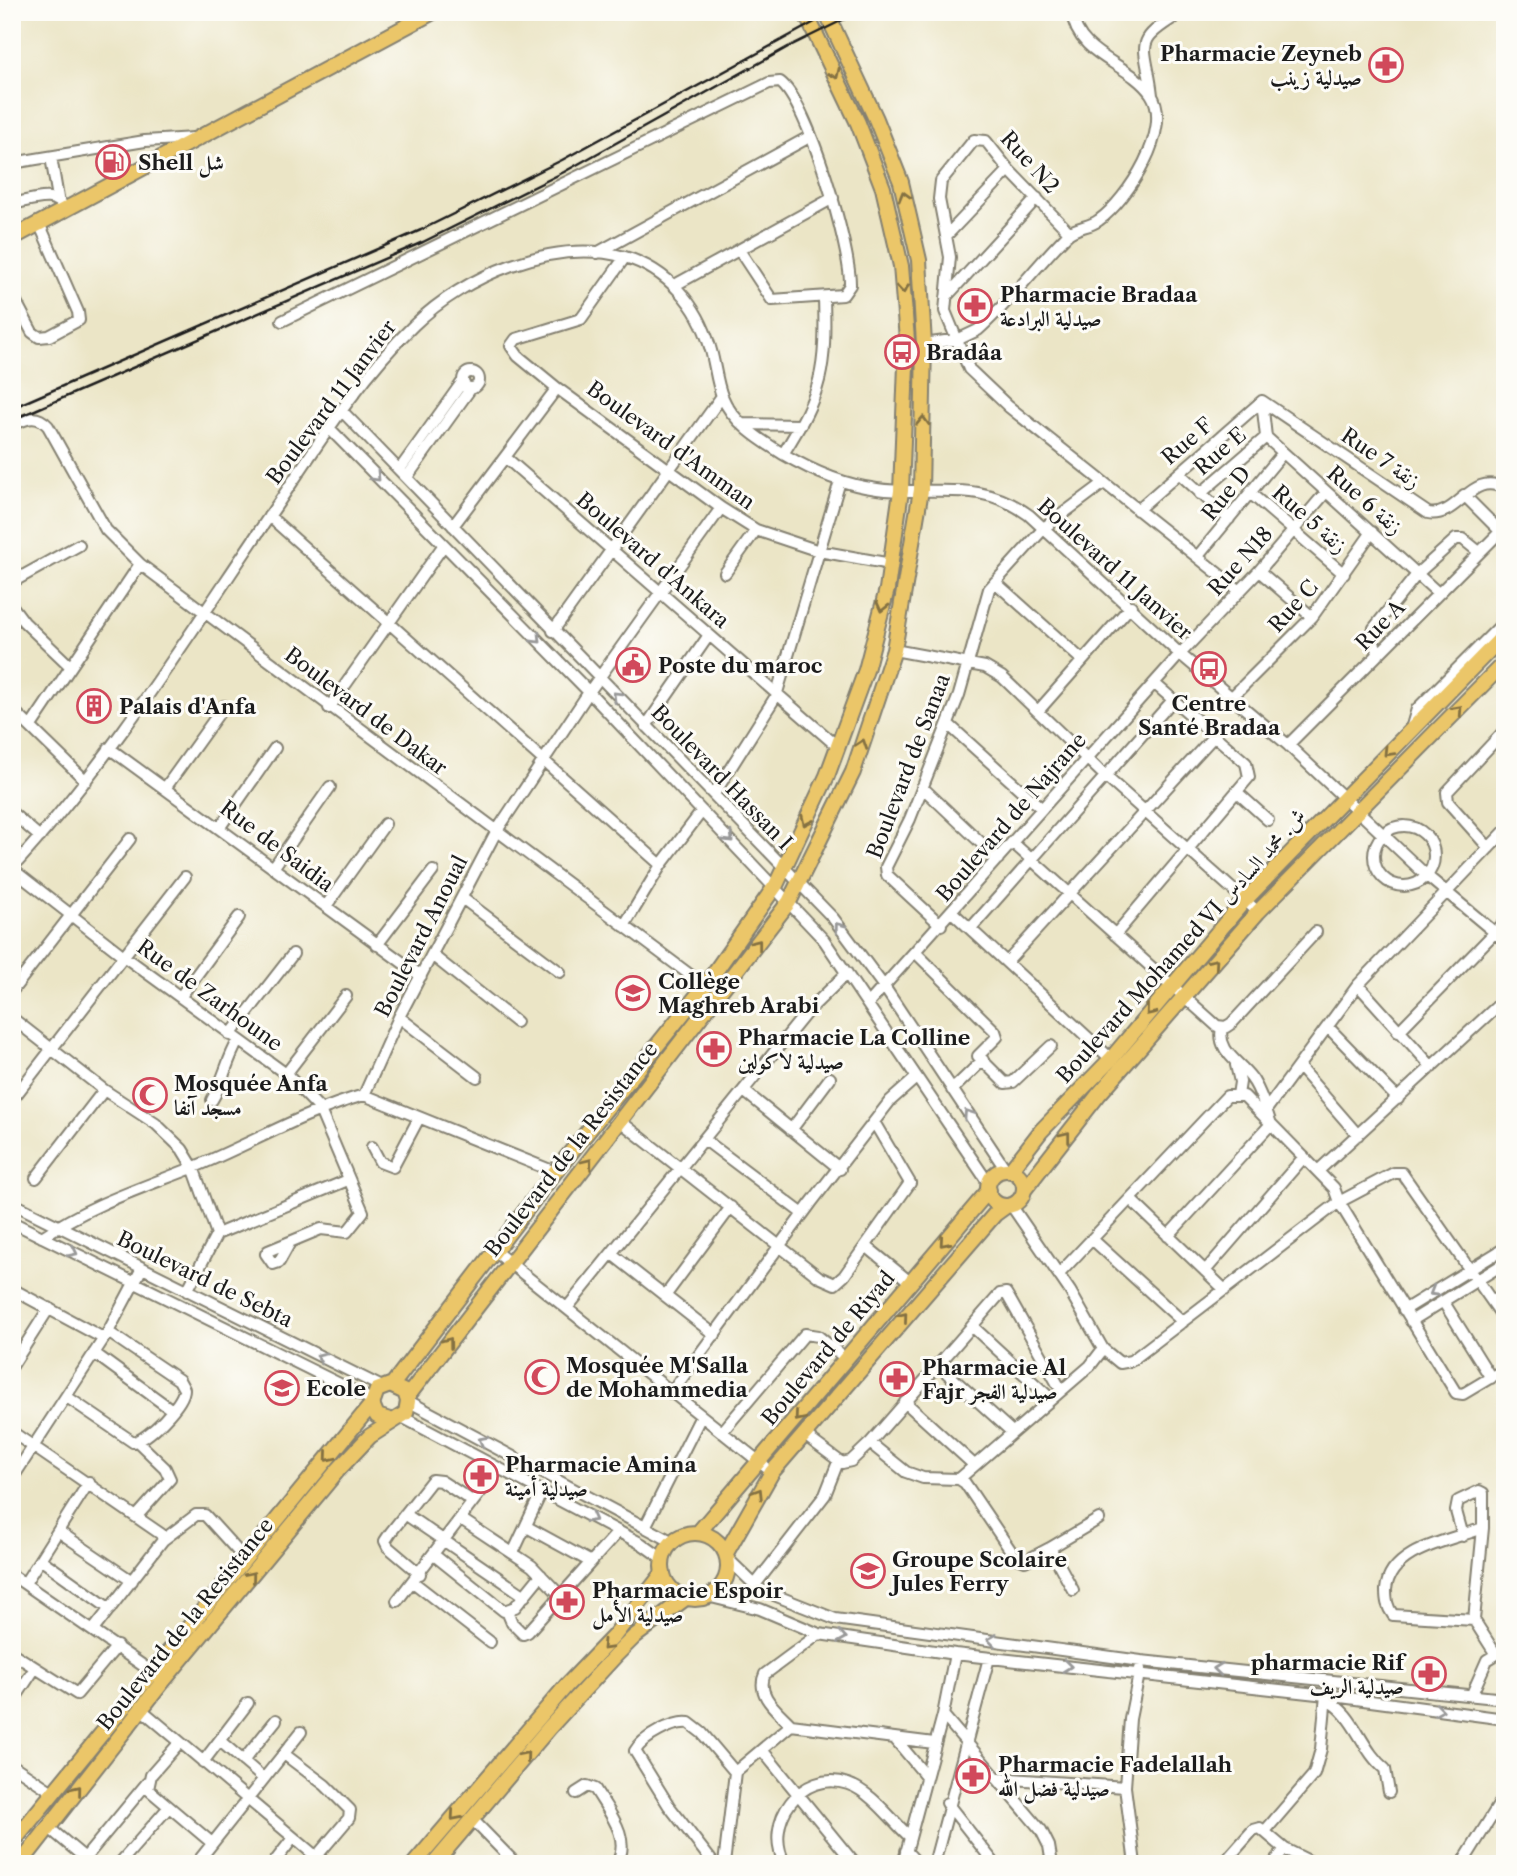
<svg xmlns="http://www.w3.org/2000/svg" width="1517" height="1876" font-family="'Libre Caslon Text',Amiri,serif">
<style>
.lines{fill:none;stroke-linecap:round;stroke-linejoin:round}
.minor-casing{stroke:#848071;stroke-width:14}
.major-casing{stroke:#848071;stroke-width:18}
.minor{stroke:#fff;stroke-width:10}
.major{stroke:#ebc669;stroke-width:14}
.rail{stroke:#1c1c1c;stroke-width:2.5}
.oneway{stroke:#847142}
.oneway2{stroke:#999}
.labels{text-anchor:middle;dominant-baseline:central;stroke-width:6;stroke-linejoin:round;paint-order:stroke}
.poi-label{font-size:21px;font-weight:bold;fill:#1c1c1c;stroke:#fdfcf7;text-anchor:start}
.street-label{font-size:21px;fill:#1c1c1c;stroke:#fdfcf7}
</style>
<rect width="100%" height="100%" fill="#fdfcf7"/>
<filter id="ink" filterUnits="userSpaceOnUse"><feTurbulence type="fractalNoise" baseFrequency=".0143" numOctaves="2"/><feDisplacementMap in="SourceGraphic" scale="14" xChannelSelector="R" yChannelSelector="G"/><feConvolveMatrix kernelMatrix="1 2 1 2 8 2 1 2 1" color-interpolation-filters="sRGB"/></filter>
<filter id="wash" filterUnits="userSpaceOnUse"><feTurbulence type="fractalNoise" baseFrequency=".00686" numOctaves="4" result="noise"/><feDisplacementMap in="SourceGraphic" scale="28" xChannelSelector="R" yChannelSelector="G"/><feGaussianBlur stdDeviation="1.57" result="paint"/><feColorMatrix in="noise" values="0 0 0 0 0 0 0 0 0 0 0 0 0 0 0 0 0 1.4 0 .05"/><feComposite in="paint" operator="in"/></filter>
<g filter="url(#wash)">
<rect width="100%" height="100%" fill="#ebe5c6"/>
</g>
<g filter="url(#ink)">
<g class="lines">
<g class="minor-casing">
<path id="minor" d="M1152 95C1146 42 1130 43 1183 12
M51 157 58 198
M12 163 145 141 194 138
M12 204C30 201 56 189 65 209
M1069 232 1009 170 986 141 974 140 941 181 939 199 950 257 945 311 969 369 1009 407 1240 591
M946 236 1009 170
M597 253 811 136
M675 285 833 198
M12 294 32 332 39 337 49 336 79 320 78 312 39 223
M946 297 1037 198
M282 321 769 83 780 82C808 102 851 249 850 285L843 295 772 300 739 250
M924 344 959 339 978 330C1010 302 1036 266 1066 236 1075 226 1089 228 1099 220 1127 200 1174 129 1151 94 1129 62 1077 57 1072 12
M463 380a8 8 0 1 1 16 0a8 8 0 1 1-16 0Z
M557 388 518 356 511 346 516 339 581 319 625 257
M1262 401 1428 513C1459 519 1471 469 1505 489
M1262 401 1266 437
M342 411 833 918 885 988 1006 1170
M742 424 801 425
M12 425C26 419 36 413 48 426L106 530 140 564 705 986
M329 428 589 692 824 940 989 1184
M1266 437 1438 593
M783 454C823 391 826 370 824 297
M505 457 838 747
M400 469 463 381
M1180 474 1229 519
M407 477 471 388
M1250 493 1344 574
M1200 494 1266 437
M1464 495 1505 536
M1137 510 1262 401
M269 516 661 865
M453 526 557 388 721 508 756 530 819 551 891 564
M1198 556 1282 454
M1259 571 1312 617
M725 573 756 530
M12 582 79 545
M995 582 1082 660
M12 606 24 622 70 666
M553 631 722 396
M894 650 985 667 1002 677 1105 776 1258 912
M1379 654 1371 637 1374 628 1418 573 1456 539H1463L1479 552
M1233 696 1312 617 1372 532
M329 708 443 546
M12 709 86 781
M1039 710 1131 606
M948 724 1042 809
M31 726 140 564
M646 726 709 635
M1411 729 1417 709 1505 621
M1288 745 1500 532
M109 748 421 976
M166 787 224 706
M922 787 998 859
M1238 793 1268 820
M714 794 776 696 840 481
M12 813 40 837
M1374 856a30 30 0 1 1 60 0a30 30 0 1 1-60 0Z
M220 827 275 748
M1013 843 1217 1026 1226 1027 1232 1023 1316 932
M1489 848 1448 802 1447 792 1505 730
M12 868C114 757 194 626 279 502 320 441 361 376 414 325 464 276 554 237 625 257 668 270 698 305 710 347 715 363 716 380 722 396 732 422 760 440 783 454 812 471 844 485 877 489 933 497 978 477 1029 515L1180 654 1288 745 1427 876 1505 941
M273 868 330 787
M12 869 125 957 286 1074 319 1108 363 1212 347 1232 321 1229 268 1251 266 1254 273 1264 279 1262 289 1244
M462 898 560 972
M326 906 385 824
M952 912 1111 1059
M941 925 887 875 886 867 910 819 959 695 989 589 1045 527 1104 483
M624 926 661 865 702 811
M971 928 1173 700
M1115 935 1249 777 1246 763 1155 684
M377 945 433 871
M916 953 995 1031 997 1037 978 1056 1005 1083 1013 1082 1051 1046
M432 955 516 1022
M1007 962 1214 736
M1358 985 1432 1067
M12 991 130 839
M181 996 239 917
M868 1004 1180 654 1259 571 1326 492
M399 1017 477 1077
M12 1018 104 1090 156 1124 182 1149 193 1167 217 1234
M1328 1027 1398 1099
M1398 1032 1505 922
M230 1035 293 954
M1236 1065 1240 1082 1238 1095
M1299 1067 1358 1135
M286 1074 346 996
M952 1090 983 1060
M744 1091 840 1169
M364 1095 555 1172
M12 1100 185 877
M212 1100C224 1080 226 1062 238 1041
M1266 1110 1358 985 1505 831
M620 1121 819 1277 835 1284 844 1276 910 1183 874 1122
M791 1130 830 1078
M705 1140 803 1214
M372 1147 380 1162 393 1167 419 1118
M1319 1170 1505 999
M36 1178 104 1090
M1130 1199 1225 1290
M12 1203 382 1387
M12 1222 372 1400
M1168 1236 1271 1124C1266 1110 1262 1095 1254 1082 1244 1064 1216 1053 1222 1028
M42 1237C89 1205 139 1189 192 1168 251 1144 301 1113 364 1095L399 1017 496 832 589 692 721 508
M1092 1239 1183 1322
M866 1246 910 1282
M496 1252 772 1472
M612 1254 715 1335
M1205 1271 1304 1157
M1059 1274 1227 1096H1244L1334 1188 1339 1202 1131 1361 1120 1363 1103 1349
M12 1289 103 1338
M187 1291 217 1234 348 1180
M665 1296 731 1207
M1443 1301 1491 1378
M567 1308 806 1013 847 973
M1404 1310 1505 1248
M1505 1320 1402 1173H1394L1339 1202 1456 1393 1463 1394 1505 1369
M1411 1321 1505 1263
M972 1326 1051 1399
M94 1353 172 1410
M937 1364 1012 1432
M12 1366 49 1308
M671 1393 811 1203 890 1101 916 1078
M67 1397 133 1442C147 1441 184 1403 184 1389L179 1380 108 1332
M408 1401 673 1542
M905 1402 973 1464
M402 1417 642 1544 663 1559
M12 1432 161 1534 163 1540 94 1629
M722 1432 805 1334 818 1336 846 1359
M803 1434 842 1463 851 1461 870 1443 906 1472 923 1478 959 1479 965 1483 1015 1557 1025 1561 1050 1548 1073 1590
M870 1443 1000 1294 1006 1293 1009 1298 1061 1390
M12 1479 108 1332 142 1268
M959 1479 1090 1366 1103 1349 1070 1291 1011 1205
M405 1514 525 1596
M137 1516 170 1479 165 1468 138 1442
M461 1519 532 1566 561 1596
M527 1527 591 1562
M645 1527 701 1416
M58 1531 132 1581
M1463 1536 1456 1511 1458 1501 1479 1491 1483 1493V1528L1474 1620 1495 1653
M163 1540 196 1515H205L244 1558
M1050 1548 1099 1519
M513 1553 542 1491
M434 1555 504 1611 515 1607 541 1575
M727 1558 759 1589 835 1619 1141 1661 1505 1699
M40 1559 110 1609
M420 1574 388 1547 385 1541 391 1532 432 1480 441 1481 472 1501
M12 1575 158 1676
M413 1582 490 1642
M25 1583 89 1482
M755 1585 825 1495 838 1462
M707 1596 760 1609 819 1634 955 1654 1326 1695 1505 1719
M397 1601 498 1469
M507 1611 512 1623 523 1634 528 1632 618 1532
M1474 1620 1393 1615C1387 1607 1386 1600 1386 1590 1389 1549 1452 1540 1483 1528
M12 1653 77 1694 117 1646
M1472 1694 1487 1660 1505 1649
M1326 1700C1354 1712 1361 1750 1385 1769L1389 1792
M12 1703 35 1668
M142 1710 325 1864
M943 1715 1041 1830 1049 1846 1052 1864
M791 1725C778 1711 755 1695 765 1674L819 1634
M896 1740 926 1776
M220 1741 263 1778
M180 1742 151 1775 148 1789 212 1843
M762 1750 855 1864
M284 1754 325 1785 350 1810 349 1818 316 1857
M243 1761 276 1720
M203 1762 248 1703
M12 1765 54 1793
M997 1778 1125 1787
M576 1793 587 1786 595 1789C608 1811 633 1839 616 1864
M947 1803 995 1864
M472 1819 516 1864
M48 1827 92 1864
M1265 1831 1314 1774 1321 1749 1326 1695
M906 1851 918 1864
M85 1858 147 1783
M119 1864 168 1808
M196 1864 301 1732
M273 1864 293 1838
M714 1864 669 1806 635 1751C643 1737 673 1721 689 1723L702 1733 735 1772
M724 1864 735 1772 791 1725 934 1743
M785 1864C762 1823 802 1768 848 1784 872 1792 891 1820 910 1837
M903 1864 943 1715 955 1654
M934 1864 989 1658
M1135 1864 1125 1787 1130 1719 1140 1669
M1223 1864 1253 1830 1260 1828 1285 1849 1315 1864
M1273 1864 1285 1849
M1462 1864 1505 1795"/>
</g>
<g class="major-casing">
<path id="major" d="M12 238 433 12
M988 1188a18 18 0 1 1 36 0a18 18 0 1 1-36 0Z
M1010 1171 1041 1131 1111 1059 1244 901 1505 634
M1024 1190 1099 1094 1258 912 1505 662
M392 1385 555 1172 705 986 776 885 827 776 866 670 887 589 901 491 907 340 901 266 883 188 858 123 805 12
M407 1397 789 902 853 772 894 650 921 490 924 344 919 260 901 182 876 119 826 12
M698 1533 989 1190
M662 1566a33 33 0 1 1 66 0a33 33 0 1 1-66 0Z
M726 1553 772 1472 995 1214 1006 1206
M12 1843 372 1404
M20 1864 164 1680 338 1470 370 1436 406 1413 408 1401 405 1392 390 1385 377 1390 372 1404 377 1416 393 1421
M414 1864 566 1686 614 1636 663 1573
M434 1864 549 1728 616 1655 635 1636 687 1597"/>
</g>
<use href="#minor" class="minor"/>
<use href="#major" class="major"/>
<path class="rail" d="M12 408 421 230 562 160 833 12
M12 420 423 242 564 172 788 47 859 12"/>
</g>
<defs><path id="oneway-chevron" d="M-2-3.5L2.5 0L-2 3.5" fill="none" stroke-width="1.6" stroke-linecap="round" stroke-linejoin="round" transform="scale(1.75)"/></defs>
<g class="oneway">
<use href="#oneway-chevron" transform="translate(835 74) rotate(65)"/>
<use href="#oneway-chevron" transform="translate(904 196) rotate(-106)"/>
<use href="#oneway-chevron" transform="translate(903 289) rotate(85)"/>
<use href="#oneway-chevron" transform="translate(923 421) rotate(-88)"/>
<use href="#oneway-chevron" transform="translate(882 607) rotate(104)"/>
<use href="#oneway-chevron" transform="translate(1458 710) rotate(-48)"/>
<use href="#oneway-chevron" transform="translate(862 744) rotate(-71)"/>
<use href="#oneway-chevron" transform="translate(1388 752) rotate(134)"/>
<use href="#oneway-chevron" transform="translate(806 821) rotate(115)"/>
<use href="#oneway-chevron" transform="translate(757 944) rotate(-52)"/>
<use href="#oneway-chevron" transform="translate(1214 963) rotate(-49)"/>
<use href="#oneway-chevron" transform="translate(1150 1011) rotate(130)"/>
<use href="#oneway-chevron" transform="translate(1066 1136) rotate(-52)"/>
<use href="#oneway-chevron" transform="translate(588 1163) rotate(-52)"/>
<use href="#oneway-chevron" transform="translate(944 1242) rotate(131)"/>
<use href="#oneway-chevron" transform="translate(903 1317) rotate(-50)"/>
<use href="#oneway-chevron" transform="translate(448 1342) rotate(-53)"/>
<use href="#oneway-chevron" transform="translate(799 1417) rotate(130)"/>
<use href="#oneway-chevron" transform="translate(329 1457) rotate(130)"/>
<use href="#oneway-chevron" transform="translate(758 1493) rotate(-58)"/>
<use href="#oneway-chevron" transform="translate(251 1576) rotate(-50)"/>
<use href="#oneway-chevron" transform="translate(606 1646) rotate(134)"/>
<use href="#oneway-chevron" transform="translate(525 1756) rotate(-50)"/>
<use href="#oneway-chevron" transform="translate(77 1790) rotate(-51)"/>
<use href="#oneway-chevron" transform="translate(455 1816) rotate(131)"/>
</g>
<g class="oneway2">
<use href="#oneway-chevron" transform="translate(376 477) rotate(46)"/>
<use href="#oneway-chevron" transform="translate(537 639) rotate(45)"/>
<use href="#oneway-chevron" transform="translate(617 696) rotate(-135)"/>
<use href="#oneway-chevron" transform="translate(729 838) rotate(45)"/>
<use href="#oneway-chevron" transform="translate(839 927) rotate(-127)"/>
<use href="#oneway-chevron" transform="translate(968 1114) rotate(-124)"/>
<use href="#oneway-chevron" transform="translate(73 1252) rotate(26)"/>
<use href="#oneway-chevron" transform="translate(1434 1292) rotate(149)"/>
<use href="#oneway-chevron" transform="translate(321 1357) rotate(-155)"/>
<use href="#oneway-chevron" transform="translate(483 1441) rotate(-152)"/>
<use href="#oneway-chevron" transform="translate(592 1518) rotate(28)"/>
<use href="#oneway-chevron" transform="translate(842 1637) rotate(9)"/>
<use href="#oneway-chevron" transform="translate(992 1640) rotate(-172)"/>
<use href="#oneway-chevron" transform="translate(1067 1666) rotate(6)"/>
<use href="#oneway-chevron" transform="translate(1218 1669) rotate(-174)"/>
<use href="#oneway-chevron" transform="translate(1439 1710) rotate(8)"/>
</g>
</g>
<defs>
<g id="pharmacy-ring" transform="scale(1.75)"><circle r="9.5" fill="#fdfcf7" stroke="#d1495b" stroke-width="1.5"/><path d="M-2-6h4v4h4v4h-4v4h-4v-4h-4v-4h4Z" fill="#d1495b"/></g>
<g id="fuel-ring" transform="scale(1.75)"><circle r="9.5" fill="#fdfcf7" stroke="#d1495b" stroke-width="1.5"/><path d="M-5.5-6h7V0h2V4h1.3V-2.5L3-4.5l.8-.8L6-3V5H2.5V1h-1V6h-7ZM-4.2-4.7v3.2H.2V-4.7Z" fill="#d1495b"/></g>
<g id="bus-ring" transform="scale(1.75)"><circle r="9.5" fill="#fdfcf7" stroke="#d1495b" stroke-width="1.5"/><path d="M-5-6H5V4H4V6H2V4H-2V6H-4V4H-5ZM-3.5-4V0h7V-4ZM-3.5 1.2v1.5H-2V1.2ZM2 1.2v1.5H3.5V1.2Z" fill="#d1495b"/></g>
<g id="civic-ring" transform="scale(1.75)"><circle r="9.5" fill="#fdfcf7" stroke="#d1495b" stroke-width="1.5"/><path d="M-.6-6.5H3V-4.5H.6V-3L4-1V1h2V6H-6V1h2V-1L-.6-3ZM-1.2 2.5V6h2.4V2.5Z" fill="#d1495b"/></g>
<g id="building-ring" transform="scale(1.75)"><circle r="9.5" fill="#fdfcf7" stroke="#d1495b" stroke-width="1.5"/><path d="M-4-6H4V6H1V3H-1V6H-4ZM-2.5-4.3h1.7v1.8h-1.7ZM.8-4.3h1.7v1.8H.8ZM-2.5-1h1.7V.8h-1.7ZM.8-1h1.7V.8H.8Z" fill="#d1495b"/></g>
<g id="school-ring" transform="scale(1.75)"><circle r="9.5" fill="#fdfcf7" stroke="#d1495b" stroke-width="1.5"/><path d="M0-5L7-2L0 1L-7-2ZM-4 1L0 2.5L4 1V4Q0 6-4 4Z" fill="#d1495b"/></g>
<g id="mosque-ring" transform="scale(1.75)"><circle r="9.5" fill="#fdfcf7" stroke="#d1495b" stroke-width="1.5"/><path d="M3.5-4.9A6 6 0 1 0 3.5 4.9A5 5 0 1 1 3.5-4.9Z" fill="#d1495b"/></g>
</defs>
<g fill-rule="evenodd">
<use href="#pharmacy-ring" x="1386" y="65"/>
<use href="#fuel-ring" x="113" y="162"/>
<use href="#pharmacy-ring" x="975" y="306"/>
<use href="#bus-ring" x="902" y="352"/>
<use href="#civic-ring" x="633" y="665"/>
<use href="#bus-ring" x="1209" y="669"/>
<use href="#building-ring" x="94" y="706"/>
<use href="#school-ring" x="633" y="993"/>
<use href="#pharmacy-ring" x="714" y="1049"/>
<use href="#mosque-ring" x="150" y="1095"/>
<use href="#mosque-ring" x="542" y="1377"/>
<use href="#pharmacy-ring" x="897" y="1379"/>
<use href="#school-ring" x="282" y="1388"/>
<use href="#pharmacy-ring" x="481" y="1476"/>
<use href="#school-ring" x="868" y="1571"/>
<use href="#pharmacy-ring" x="567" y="1602"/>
<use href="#pharmacy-ring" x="1429" y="1674"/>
<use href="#pharmacy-ring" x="973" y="1776"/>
</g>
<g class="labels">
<g class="poi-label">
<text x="1362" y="53" text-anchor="end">Pharmacie Zeyneb<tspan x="1362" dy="24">صيدلية زينب</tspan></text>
<text x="138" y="162">Shell شل</text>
<text x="1000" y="294">Pharmacie Bradaa<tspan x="1000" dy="24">صيدلية البرادعة</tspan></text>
<text x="926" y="352">Bradâa</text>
<text x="658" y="665">Poste du maroc</text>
<text x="1209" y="703" text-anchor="middle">Centre<tspan x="1209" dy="24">Santé Bradaa</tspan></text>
<text x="119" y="706">Palais d'Anfa</text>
<text x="658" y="981">Collège<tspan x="658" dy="24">Maghreb Arabi</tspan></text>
<text x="738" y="1037">Pharmacie La Colline<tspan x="738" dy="24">صيدلية لاكولين</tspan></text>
<text x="174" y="1083">Mosquée Anfa<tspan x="174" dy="24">مسجد آنفا</tspan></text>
<text x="566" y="1365">Mosquée M'Salla<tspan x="566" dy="24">de Mohammedia</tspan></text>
<text x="922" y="1367">Pharmacie Al<tspan x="922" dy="24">Fajr صيدلية الفجر</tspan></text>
<text x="306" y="1388">Ecole</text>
<text x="505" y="1464">Pharmacie Amina<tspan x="505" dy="24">صيدلية أمينة</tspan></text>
<text x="892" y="1559">Groupe Scolaire<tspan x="892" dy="24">Jules Ferry</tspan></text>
<text x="592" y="1590">Pharmacie Espoir<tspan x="592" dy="24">صيدلية الأمل</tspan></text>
<text x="1404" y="1662" text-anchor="end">pharmacie Rif<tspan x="1404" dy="24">صيدلية الريف</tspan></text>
<text x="998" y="1764">Pharmacie Fadelallah<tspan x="998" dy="24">صيدلية فضل الله</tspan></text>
</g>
<g class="street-label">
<text transform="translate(1030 162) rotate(48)">Rue N2</text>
<text transform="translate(331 402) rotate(-53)">Boulevard 11 Janvier</text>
<text transform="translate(1187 441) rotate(-41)">Rue F</text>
<text transform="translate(671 445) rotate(36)">Boulevard d'Amman</text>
<text transform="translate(1220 451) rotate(-41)">Rue E</text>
<text transform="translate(1381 458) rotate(34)">Rue 7 زنقة</text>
<text transform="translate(1226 493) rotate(-51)">Rue D</text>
<text transform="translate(1365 500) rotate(41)">Rue 6 زنقة</text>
<text transform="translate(1310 519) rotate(41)">Rue 5 زنقة</text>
<text transform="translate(653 560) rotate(41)">Boulevard d'Ankara</text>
<text transform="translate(1240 561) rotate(-48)">Rue N18</text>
<text transform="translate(1115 569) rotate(42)">Boulevard 11 Janvier</text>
<text transform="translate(1293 606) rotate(-48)">Rue C</text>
<text transform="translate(1380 625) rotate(-46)">Rue A</text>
<text transform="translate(366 711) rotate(37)">Boulevard de Dakar</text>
<text transform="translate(908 766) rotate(-69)">Boulevard de Sanaa</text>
<text transform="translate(722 777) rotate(46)">Boulevard Hassan I</text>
<text transform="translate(1011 817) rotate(-49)">Boulevard de Najrane</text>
<text transform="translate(277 846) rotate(37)">Rue de Saidia</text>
<text transform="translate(421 936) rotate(-63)">Boulevard Anoual</text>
<text transform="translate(1181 946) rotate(-48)">Boulevard Mohamed VI ش. محمد السادس</text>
<text transform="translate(210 995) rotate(36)">Rue de Zarhoune</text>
<text transform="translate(571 1149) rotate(-52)">Boulevard de la Resistance</text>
<text transform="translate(205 1279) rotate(26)">Boulevard de Sebta</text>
<text transform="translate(828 1348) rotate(-50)">Boulevard de Riyad</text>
<text transform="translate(185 1624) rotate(-51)">Boulevard de la Resistance</text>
</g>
</g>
<rect width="1517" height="1876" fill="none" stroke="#fdfcf7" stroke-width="42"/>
</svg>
